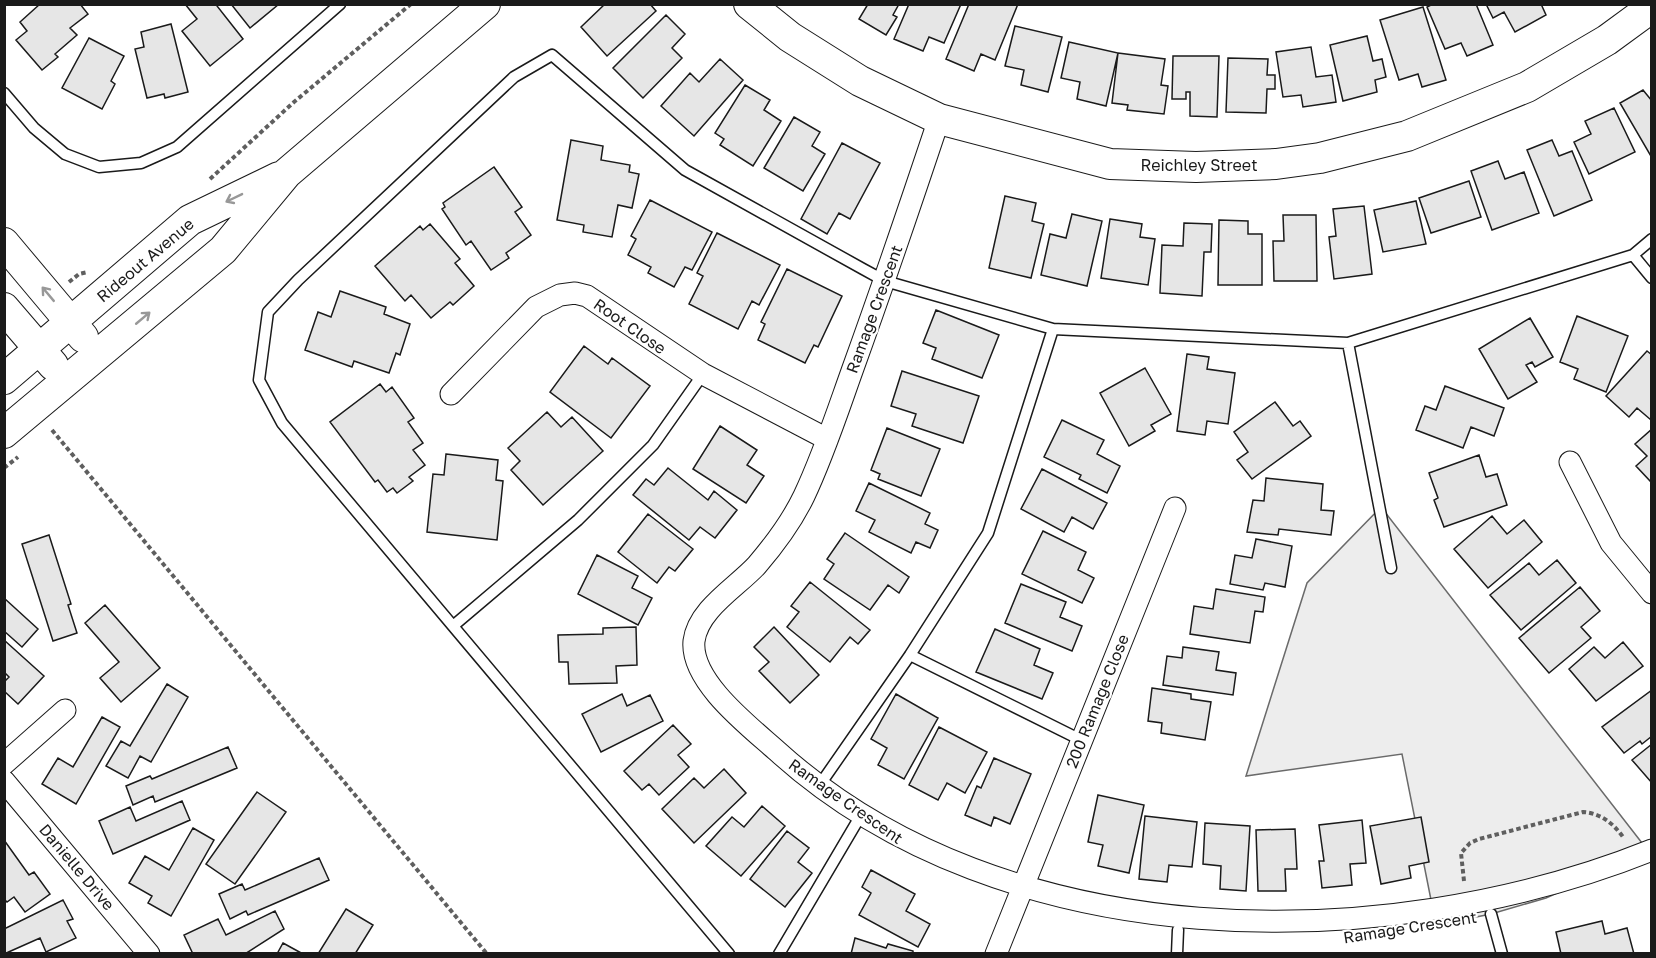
<svg xmlns="http://www.w3.org/2000/svg" width="1656" height="958" font-family="'Golos Text',sans-serif">
<style>
.built{fill:#ededed;stroke:#6a6a6a;stroke-width:1.5}
.building{fill:#e6e6e6;stroke:#1a1a1a;stroke-width:1.5}
.lines{fill:none;stroke-linecap:round;stroke-linejoin:round}
.lane-casing{stroke:#1a1a1a;stroke-width:13}
.street-casing{stroke:#1a1a1a;stroke-width:23}
.secondary-casing{stroke:#1a1a1a;stroke-width:32}
.path{stroke:#5f5f5f;stroke-width:4;stroke-dasharray:4.5 3;stroke-linecap:butt}
.lane{stroke:#fff;stroke-width:10}
.street{stroke:#fff;stroke-width:21}
.secondary{stroke:#fff;stroke-width:30}
.oneway{stroke:#989898}
.labels{text-anchor:middle;dominant-baseline:central;stroke-width:4.5;stroke-linejoin:round;paint-order:stroke}
.street-label{font-size:16px;fill:#1a1a1a;stroke:#fff}
</style>
<rect width="100%" height="100%" fill="#fff"/>
<path class="built" d="M1381 507 1649 852 1546 898 1491 914 1436 925 1402 754 1246 776 1307 583Z"/>
<path class="building" d="M40 4H80L88 14 70 28 77 35 55 54 58 57 42 70 16 40 27 31 20 22Z
M185 4H218L217 6 243 39 210 66 182 31 197 19Z
M231 4H279L250 28Z
M605 4H650L656 11 607 56 581 27Z
M868 4H899L893 15 897 17 886 35 859 19Z
M909 4H961L944 43 929 37 923 51 894 39Z
M969 4H1018L995 60 981 54 974 71 946 59Z
M1433 4H1476L1493 45 1467 56 1461 43 1445 49 1427 7Z
M1486 4H1541L1546 15 1515 32 1504 12 1493 18Z
M1423 7 1446 80 1422 87 1418 74 1399 80 1380 20Z
M666 15 685 34 672 48 682 58 643 98 613 68Z
M171 24 188 92 165 98 164 94 147 98 135 49 144 47 141 32Z
M1015 26 1062 37 1048 92 1021 85 1024 70 1005 66Z
M1367 36 1373 61 1382 59 1386 77 1375 80 1377 92 1343 101 1330 45Z
M89 38 124 56 111 81 115 84 102 109 62 88Z
M1069 42 1118 53 1106 106 1077 99 1080 82 1061 78Z
M1311 47 1316 77 1332 75 1336 102 1303 107 1301 95 1283 97 1276 52Z
M1118 53 1165 59 1161 85 1168 86 1164 114 1127 110 1128 105 1112 103Z
M1173 56H1219L1217 117 1190 116V92H1186V99H1172Z
M1228 58 1268 59 1267 75H1275V89H1267L1266 113 1226 112Z
M720 59 743 80 694 136 661 106 690 73 699 82Z
M745 85 770 100 764 110 781 121 753 166 720 145 724 139 715 133Z
M1643 90 1652 101V158L1620 103Z
M1614 108 1635 152 1589 174 1574 142 1591 134 1585 121Z
M794 117 820 132 812 146 825 154 803 191 764 168Z
M571 140 603 146 601 160 630 165 629 172 639 174 632 208 618 205 612 237 583 232 584 225 557 220Z
M1552 140 1559 156 1572 151 1592 200 1554 216 1527 150Z
M842 143 880 163 850 219 839 213 827 234 801 219Z
M1498 161 1505 179 1524 172 1539 213 1492 230 1471 171Z
M494 167 522 207 515 212 531 235 506 253 509 258 491 270 471 241 466 245 442 209 445 207 443 203Z
M1469 181 1481 217 1431 233 1419 198Z
M1005 196 1036 203 1032 221 1044 224 1031 278 989 268Z
M650 200 712 232 692 270 685 267 674 287 648 273 651 267 628 255 636 239 631 236Z
M1416 201 1426 244 1383 252 1374 210Z
M1364 206 1372 274 1334 279 1329 237 1336 236 1333 209Z
M1072 214 1102 221 1087 286 1041 275 1050 234 1066 238Z
M1283 215H1316L1317 281H1274L1273 241H1284Z
M1110 219 1142 224 1140 237 1155 239 1148 285 1101 278Z
M1219 220 1248 221V234H1262V285H1218Z
M1184 223 1212 224 1211 252H1204L1202 296 1160 293 1162 245 1183 246Z
M430 224 460 259 455 263 474 286 453 305 450 302 431 318 411 295 405 301 375 266 420 226 423 230Z
M717 233 780 265 759 305 752 301 738 329 689 304 703 276 697 273Z
M787 269 842 296 818 347 814 345 805 363 758 340 765 324 761 322Z
M340 291 386 307 384 314 410 324 400 355 396 353 389 373 354 361 352 367 305 350 318 312 331 317Z
M936 310 999 335 982 378 932 359 936 348 923 343Z
M1577 316 1628 336 1606 392 1574 379 1578 369 1560 362Z
M1530 318 1553 357 1535 367 1532 362 1526 365 1537 382 1508 399 1479 349Z
M584 346 608 364 612 358 650 386 611 438 550 392Z
M1647 351 1652 355 1651 420 1637 408 1629 417 1606 396Z
M1187 354 1209 357 1207 369 1235 373 1228 424 1207 421 1205 435 1177 431Z
M1145 368 1171 414 1151 425 1155 431 1129 446 1100 393Z
M902 371 979 396 963 443 912 426 916 414 891 406Z
M380 384 386 392 392 387 414 418 408 422 423 443 413 450 425 465 409 477 413 481 397 493 393 488 387 492 378 480 375 482 330 422Z
M1445 386 1504 408 1494 436 1471 427 1463 448 1416 430 1425 406 1436 410Z
M1275 402 1293 426 1300 421 1311 436 1252 479 1237 460 1248 452 1234 432Z
M547 412 561 427 572 417 603 451 543 505 511 470 520 461 508 448Z
M1062 420 1104 440 1097 454 1120 466 1107 493 1079 479 1081 475 1044 457Z
M720 426 757 450 747 465 764 476 746 503 693 469Z
M887 428 940 449 921 496 878 479 880 474 871 470Z
M1652 429V483L1636 466 1647 456 1635 444Z
M446 454 498 460 496 480 503 481 497 540 427 532 433 474 444 475Z
M1479 455 1486 477 1497 474 1507 505 1444 527 1434 500 1438 498 1429 473Z
M668 468 708 500 714 491 737 510 715 538 700 527 689 540 633 495 646 479 654 485Z
M1042 469 1107 503 1093 529 1072 517 1064 532 1021 509Z
M1266 478 1323 484 1321 510 1334 511 1331 535 1279 529 1278 535 1247 532 1253 500 1264 501Z
M869 483 930 513 925 524 938 530 930 548 916 542 911 553 869 532 875 520 856 511Z
M648 514 693 549 675 571 669 567 657 583 618 552Z
M1492 516 1507 534 1524 520 1542 542 1488 588 1454 549Z
M1043 531 1086 552 1078 570 1094 578 1082 603 1022 574Z
M845 533 909 577 899 593 888 585 870 610 824 579 834 564 827 559Z
M49 535 71 604 68 605 77 633 53 641 22 544Z
M1256 539 1292 546 1285 587 1265 583 1263 590 1230 584 1235 555 1252 558Z
M597 555 638 576 632 588 652 598 638 625 578 594Z
M1557 560 1576 583 1521 630 1490 595 1529 563 1539 575Z
M810 582 870 630 858 644 850 637 830 662 787 627 799 612 791 606Z
M1021 584 1066 602 1060 617 1082 626 1072 651 1005 623Z
M1580 587 1600 611 1581 627 1591 638 1549 673 1519 638Z
M1216 589 1265 597 1263 612 1255 611 1250 643 1190 634 1194 606 1213 609Z
M4 598 38 629 22 647 4 631Z
M105 605 160 668 121 702 100 678 119 662 85 623Z
M636 627 637 665 616 666 617 683 569 684 568 662H559L558 635 603 634V628Z
M774 627 819 675 790 703 759 671 769 662 754 647Z
M995 629 1040 649 1034 665 1053 673 1042 699 976 672Z
M4 640 44 676 18 704 4 691V682L9 677 4 672Z
M1623 642 1643 666 1596 701 1569 669 1594 647 1605 658Z
M1183 647 1219 652 1216 670 1236 673 1233 695 1163 685 1167 656 1182 658Z
M167 684 188 697 151 762 140 756 128 778 106 766 121 741 130 746Z
M1152 688 1191 694V699L1211 702 1205 740 1161 733 1162 723 1148 721Z
M1652 690V736L1642 744 1640 741 1624 753 1602 727Z
M622 694 627 706 650 695 663 721 601 752 582 714Z
M896 694 938 718 904 779 878 765 887 748 871 739Z
M102 717 120 727 76 804 42 784 58 758 73 767Z
M673 725 691 744 678 755 689 767 659 795 649 784 642 790 624 771Z
M939 727 987 752 965 793 947 783 938 800 909 785Z
M1652 744V783L1632 760Z
M228 747 237 768 155 802 153 796 133 805 126 786 150 776 152 779Z
M994 758 1031 774 1010 824 994 817 991 826 965 815 977 786 981 788Z
M724 769 746 793 694 843 662 809 694 778 704 788Z
M257 792 286 812 235 884 206 864Z
M1098 795 1144 805 1129 873 1098 866 1103 845 1088 842Z
M182 801 190 820 113 854 99 821 130 807 136 821Z
M762 806 785 826 741 876 706 846 732 817 744 827Z
M1145 816 1197 822 1192 867 1169 865 1167 882 1139 879Z
M1421 817 1429 862 1409 866 1411 878 1381 884 1370 826Z
M1362 820 1366 863 1350 864 1352 885 1322 888 1319 861H1324L1319 825Z
M1205 823 1250 826 1246 891 1220 889 1221 866 1203 864Z
M193 828 214 840 171 916 148 903 152 896 129 883 145 856 169 870Z
M1295 829 1297 869H1285L1286 891H1258L1256 830Z
M787 831 809 848 798 862 812 873 785 907 750 879Z
M4 840 29 875 34 872 50 894 25 912 14 897 7 902 4 899Z
M319 858 329 880 248 915 246 911 230 919 219 894 242 884 245 890Z
M871 870 915 894 906 911 930 924 918 947 859 915 871 893 862 887Z
M63 900 73 919 67 921 76 938 46 952 40 938 4 954V929Z
M346 909 373 925 355 954H318Z
M275 911 284 929 245 954H193L184 935 218 919 226 935Z
M1602 921 1605 934 1627 928 1634 954H1561L1556 932Z
M855 938 886 948 888 944 913 951V954H851Z
M283 943 303 954H277Z"/>
<g class="lines">
<g class="lane-casing">
<path id="lane" d="M4 93 34 128 65 154 99 167 141 163 177 147 340 4
M1633 255 1652 278
M1348 343 1391 568
M453 626 578 520 653 445 703 374
M910 655 1081 740
M819 786 910 655 988 533 1053 329
M1491 914 1502 954
M729 954 282 423 259 380 268 312 298 280 514 77 552 55 685 170 863 269 885 281 1053 329 1348 343 1633 255 1652 239
M779 954 861 815
M1177 954 1178 930"/>
</g>
<g class="street-casing">
<path id="street" d="M939 119C911 203 882 288 852 371 837 413 823 456 804 496 792 521 775 544 757 565 737 587 698 609 694 641 690 681 749 726 777 751 1004 957 1383 958 1652 850
M451 394 536 307 560 295 575 293 587 296 703 374 827 439
M1570 462 1611 543 1652 593
M4 764 65 710
M4 781 149 954
M996 954 1175 508"/>
</g>
<g class="secondary-casing">
<path id="secondary" d="M749 4 790 37 860 81 939 119 1110 164 1196 167 1276 164 1320 158 1407 136 1527 87 1607 40 1652 7
M4 243 83 337
M4 308 53 365
M4 379 190 220 279 177
M4 433 223 250 287 173 485 4"/>
</g>
<path class="path" d="M210 179 294 102 411 4
M69 282 79 274 88 272
M52 430 487 954
M4 468 18 457
M1464 881 1461 853 1470 843 1479 839 1583 812C1600 813 1613 823 1623 837"/>
<use href="#lane" class="lane"/>
<use href="#street" class="street"/>
<use href="#secondary" class="secondary"/>
</g>
<defs><path id="oneway-shaft" d="M-6 0H5M1.5-3L5.5 0L1.5 3" fill="none" stroke-width="1.6" stroke-linecap="round" stroke-linejoin="round" transform="scale(1.5)"/></defs>
<g class="oneway">
<use href="#oneway-shaft" transform="translate(234 198) rotate(154)"/>
<use href="#oneway-shaft" transform="translate(48 294) rotate(-130)"/>
<use href="#oneway-shaft" transform="translate(143 318) rotate(-40)"/>
</g>
<g class="labels">
<g class="street-label">
<text x="1199" y="165">Reichley Street</text>
<text transform="translate(145 260) rotate(-40)">Rideout Avenue</text>
<text transform="translate(874 309) rotate(-70)">Ramage Crescent</text>
<text transform="translate(630 326) rotate(35)">Root Close</text>
<text transform="translate(1097 701) rotate(-68)">200 Ramage Close</text>
<text transform="translate(846 801) rotate(35)">Ramage Crescent</text>
<text transform="translate(77 867) rotate(50)">Danielle Drive</text>
<text transform="translate(1410 927) rotate(-9)">Ramage Crescent</text>
</g>
</g>
<rect width="1656" height="958" fill="none" stroke="#1a1a1a" stroke-width="12"/>
</svg>
